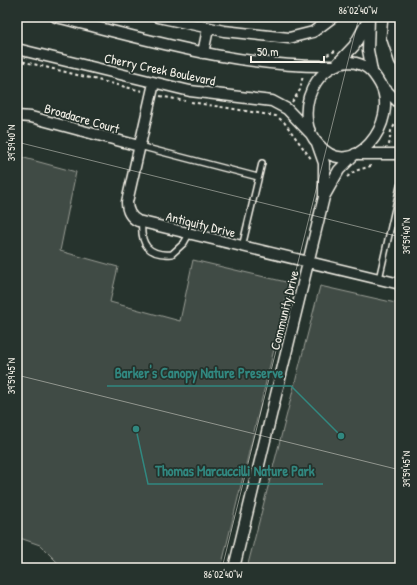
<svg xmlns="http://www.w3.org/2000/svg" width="417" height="585" font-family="'Patrick Hand',sans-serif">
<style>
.green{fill:#414b45;stroke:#9a9e96}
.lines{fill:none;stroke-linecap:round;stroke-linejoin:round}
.service-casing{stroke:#f4f1e8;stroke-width:8}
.minor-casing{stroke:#f4f1e8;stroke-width:13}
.path{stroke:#f4f1e8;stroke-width:2;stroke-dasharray:3 3;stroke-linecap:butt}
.service{stroke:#26332d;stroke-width:5}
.minor{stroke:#26332d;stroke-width:10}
.ticks{fill:none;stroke:#f4f1e8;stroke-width:1;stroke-opacity:0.45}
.labels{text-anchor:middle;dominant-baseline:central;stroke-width:3.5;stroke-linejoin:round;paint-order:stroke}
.street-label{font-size:13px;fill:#f4f1e8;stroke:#26332d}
.leader{fill:none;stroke:#318880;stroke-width:1.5}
.callout-dot{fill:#318880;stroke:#26332d;stroke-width:1.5}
.callout-label{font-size:14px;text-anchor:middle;font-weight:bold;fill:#318880;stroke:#26332d;stroke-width:3.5;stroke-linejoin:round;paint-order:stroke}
.neatline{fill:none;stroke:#f4f1e8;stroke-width:1.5}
.ticks-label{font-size:10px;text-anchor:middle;fill:#f4f1e8}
</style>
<rect width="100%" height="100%" fill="#26332d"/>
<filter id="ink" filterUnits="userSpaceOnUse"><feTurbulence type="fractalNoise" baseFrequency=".025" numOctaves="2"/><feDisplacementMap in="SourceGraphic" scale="8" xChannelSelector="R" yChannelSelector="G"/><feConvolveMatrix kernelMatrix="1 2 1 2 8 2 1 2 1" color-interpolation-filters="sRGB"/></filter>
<g filter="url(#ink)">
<path class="green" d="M17 156 76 172 60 251 118 267 110 302 180 321 193 260 290 283 221 568H63L40 545 17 537Z
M320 286 400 304V568H247Z"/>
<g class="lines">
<g class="service-casing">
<path id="service" d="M139 146 258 177
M394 213 400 186
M142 222C140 244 148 256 172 254L184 243 189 234
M242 247 262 163
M379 279 394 213 400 214"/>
</g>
<g class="minor-casing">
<path id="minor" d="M56 17C146 39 239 68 333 66
M158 17 224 31 289 38 313 32 333 17
M369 17 368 50 372 71
M394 17 392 37 400 61
M17 49 190 91 272 101 287 109 310 133
M203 53 208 29
M350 62C366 64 372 70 380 84 401 122 352 184 319 145 312 138 308 130 307 120 304 93 321 64 350 62Z
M338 63 354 46 367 22
M154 83 127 202C127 211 130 217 138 221L400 284
M382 86 400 104
M17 116 31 117 139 146
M359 154H400
M325 195 339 170 355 154
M234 568 324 197V163L317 143"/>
</g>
<path class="path" d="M327 55 335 51
M17 60 142 91
M160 96 185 101
M191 102 276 116 284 122 312 160
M292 102 300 90 303 75
M389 145 391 131 400 116
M347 177 355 171 374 165"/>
<use href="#service" class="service"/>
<use href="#minor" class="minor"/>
</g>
</g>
<path class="ticks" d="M17 142 400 237M17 375 400 470M222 568 359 17"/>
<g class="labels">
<g class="street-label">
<text transform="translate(160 69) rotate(12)">Cherry Creek Boulevard</text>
<text transform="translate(82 118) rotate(16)">Broadacre Court</text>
<text transform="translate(201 224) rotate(14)">Antiquity Drive</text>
<text transform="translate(284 310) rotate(-76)">Community Drive</text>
</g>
</g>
<path class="leader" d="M341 436L291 386H107M136 429L148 484H323"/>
<g class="callout-dot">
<circle cx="341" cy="436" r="4"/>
<circle cx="136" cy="429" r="4"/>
</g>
<g class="callout-label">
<text x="199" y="378">Barker's Canopy Nature Preserve</text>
<text x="235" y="476">Thomas Marcuccilli Nature Park</text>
</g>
<rect width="417" height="585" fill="none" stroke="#26332d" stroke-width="44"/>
<path d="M251 56v6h73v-6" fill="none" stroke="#f4f1e8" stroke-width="2"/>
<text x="257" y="56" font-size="12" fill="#f4f1e8" stroke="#26332d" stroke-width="3" paint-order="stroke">50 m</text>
<rect x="22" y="22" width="373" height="541" class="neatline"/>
<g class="ticks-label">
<text x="358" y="14">86°02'40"W</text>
<text transform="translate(11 143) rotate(-90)" y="4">39°59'40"N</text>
<text transform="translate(406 236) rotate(-90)" y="4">39°59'40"N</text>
<text transform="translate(11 376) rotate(-90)" y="4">39°59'45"N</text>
<text transform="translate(406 469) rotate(-90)" y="4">39°59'45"N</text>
<text x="223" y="578">86°02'40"W</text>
</g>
</svg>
